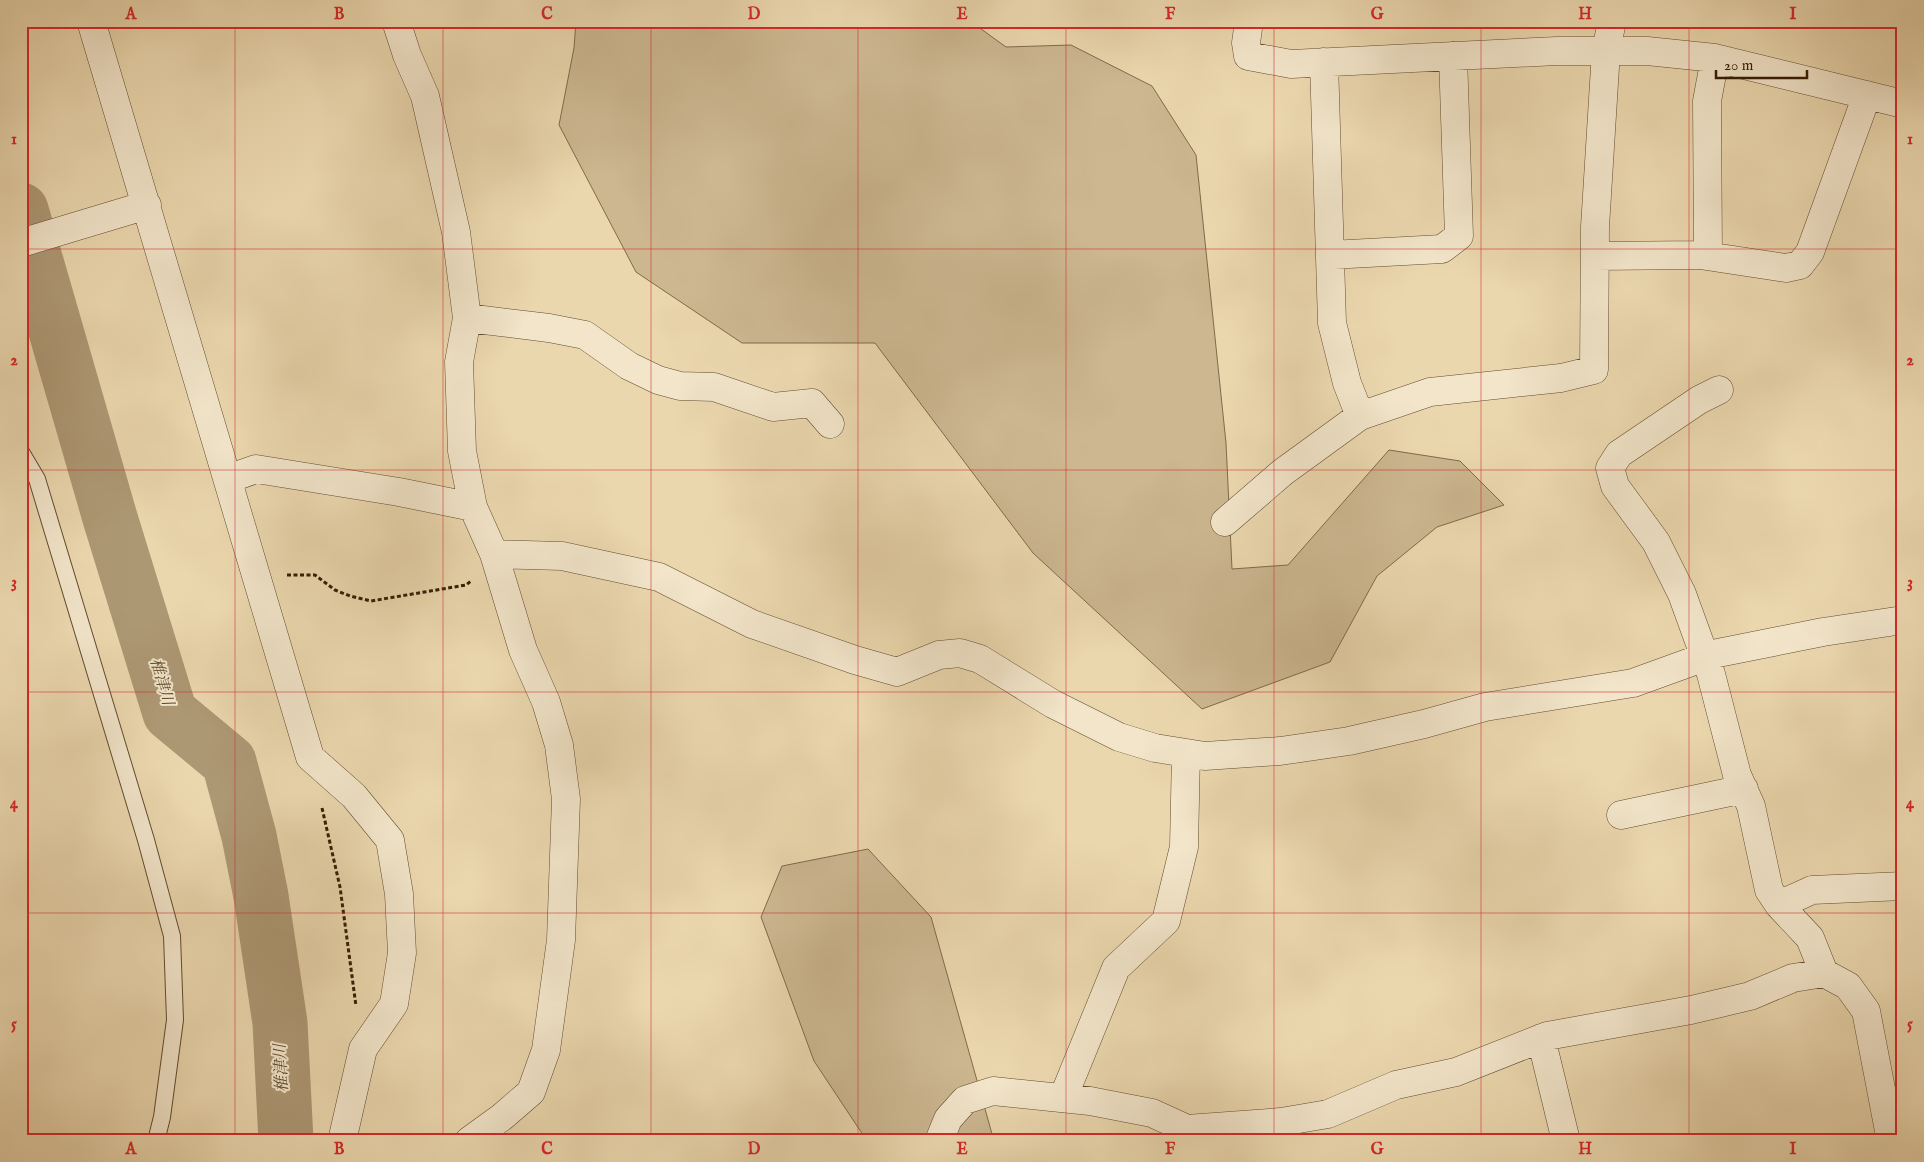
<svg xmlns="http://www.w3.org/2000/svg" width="1924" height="1162" font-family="'IM FELL English','Noto Serif JP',serif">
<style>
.green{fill:#ccb791;stroke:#806a4a}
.water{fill:#ad9874;stroke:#7d6747}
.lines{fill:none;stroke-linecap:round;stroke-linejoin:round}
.river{stroke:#ad9874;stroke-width:55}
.service-casing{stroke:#624c2e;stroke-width:18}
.minor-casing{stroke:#624c2e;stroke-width:29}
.path{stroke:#341d03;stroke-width:3;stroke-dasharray:4 2.5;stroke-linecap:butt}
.service{stroke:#f2e5ca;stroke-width:16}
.minor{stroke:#f2e5ca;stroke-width:28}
.grid{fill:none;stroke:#d62828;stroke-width:1;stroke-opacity:0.55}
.labels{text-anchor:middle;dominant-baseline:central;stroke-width:4;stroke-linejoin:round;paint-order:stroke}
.water-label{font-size:16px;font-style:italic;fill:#5e482b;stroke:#f2e5ca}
.neatline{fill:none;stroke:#d62828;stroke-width:2}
.grid-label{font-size:16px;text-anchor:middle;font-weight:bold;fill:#d62828}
</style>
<rect width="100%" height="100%" fill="#ebd7ae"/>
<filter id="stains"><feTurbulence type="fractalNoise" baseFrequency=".004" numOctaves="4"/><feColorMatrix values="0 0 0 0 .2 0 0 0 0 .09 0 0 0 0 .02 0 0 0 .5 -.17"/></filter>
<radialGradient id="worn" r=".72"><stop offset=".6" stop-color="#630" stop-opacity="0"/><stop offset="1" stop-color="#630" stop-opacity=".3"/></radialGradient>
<path class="green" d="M576 21H970L1006 47 1071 45 1152 86 1196 155 1226 443 1232 569 1288 565 1389 450 1460 461 1504 505 1437 527 1377 576 1330 662 1202 709 1033 553 875 343H742L636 272 559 125 574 48Z
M868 849 931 917 994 1141H867L814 1061 761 917 782 866Z"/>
<path class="water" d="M304 1025 307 1061 304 1141H263L261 1026Z"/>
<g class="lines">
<path class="river" d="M21 210 110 518 170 713 229 762 249 836 261 896 280 1023 286 1141"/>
<g class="service-casing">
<path id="service" d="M21 452 37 479 146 840 172 936 175 1020 162 1117 156 1141"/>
</g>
<g class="minor-casing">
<path id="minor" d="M91 21 310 757 354 796 390 840 399 894 402 953 394 1004 363 1049 342 1141
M396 21 407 55 425 96 456 232 467 318 459 362 462 451 473 507 494 554 523 650 546 702 559 745 566 799 561 940 546 1050 531 1092 502 1117 469 1141
M1249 21 1246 43 1248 56 1291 64 1557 51H1647L1715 58 1903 104
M1324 62 1332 323 1347 383 1360 416
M21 243 147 205
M1330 255 1442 249 1459 236 1453 56
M1595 256 1700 255 1786 268 1800 265 1810 252 1867 95
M1708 256 1707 101 1715 58
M467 318 549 328 585 335 629 366 658 380 680 386 714 387 773 407 812 403 830 424
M1719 390 1699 400 1619 454 1610 468 1615 486 1656 542 1682 594 1711 674 1737 775 1751 806 1769 890 1779 905 1810 938 1824 973
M228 479 256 469 399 492 473 507
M1225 522 1283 472 1360 416 1430 392 1561 378 1594 370 1595 227 1606 51 1612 21
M494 554 562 556 659 577 752 624 855 660 897 672 939 655 960 653 980 659 1053 704 1119 737 1155 748 1205 756 1280 751 1349 741 1424 724 1485 707 1633 683 1713 654 1823 632 1903 620
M1621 815 1744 789
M1779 905 1812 890 1903 886
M1541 1038 1566 1141
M1063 1098 1116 968 1166 921 1184 847 1186 753
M939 1141 948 1119 965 1100 993 1091 1090 1101 1152 1113 1187 1129 1281 1122 1328 1114 1396 1085 1456 1072 1547 1036 1691 1010 1750 996 1793 978 1824 973 1848 986 1866 1011 1891 1141"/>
</g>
<path class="path" d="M287 575H315L335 590 350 596 371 601 466 585 471 581
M322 808 340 887 356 1006"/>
<use href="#service" class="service"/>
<use href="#minor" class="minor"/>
</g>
<path class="grid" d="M235 21V1141M443 21V1141M651 21V1141M858 21V1141M1066 21V1141M1274 21V1141M1481 21V1141M1689 21V1141M21 249H1903M21 470H1903M21 692H1903M21 913H1903"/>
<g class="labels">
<g class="water-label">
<text transform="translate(161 682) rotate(74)">椎津川</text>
<text transform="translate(282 1068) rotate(-93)">椎津川</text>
</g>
</g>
<rect width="1924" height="1162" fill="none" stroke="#ebd7ae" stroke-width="55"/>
<path d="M1716 70v8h91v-8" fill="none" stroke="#341d03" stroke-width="2.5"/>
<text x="1724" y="70" font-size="15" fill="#341d03" stroke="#f2e5ca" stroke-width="4" paint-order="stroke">20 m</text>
<rect x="28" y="28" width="1868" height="1106" class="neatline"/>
<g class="grid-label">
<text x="131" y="19">A</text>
<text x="339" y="19">B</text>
<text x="547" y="19">C</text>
<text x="754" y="19">D</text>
<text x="962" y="19">E</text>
<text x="1170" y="19">F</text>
<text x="1377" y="19">G</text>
<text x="1585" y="19">H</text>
<text x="1793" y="19">I</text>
<text x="14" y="144">1</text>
<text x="1910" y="144">1</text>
<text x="14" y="365">2</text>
<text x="1910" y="365">2</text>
<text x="14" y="587">3</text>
<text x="1910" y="587">3</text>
<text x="14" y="808">4</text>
<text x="1910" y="808">4</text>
<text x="14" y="1029">5</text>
<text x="1910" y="1029">5</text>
<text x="131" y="1154">A</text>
<text x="339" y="1154">B</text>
<text x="547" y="1154">C</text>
<text x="754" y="1154">D</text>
<text x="962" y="1154">E</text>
<text x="1170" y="1154">F</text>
<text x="1377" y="1154">G</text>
<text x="1585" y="1154">H</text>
<text x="1793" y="1154">I</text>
</g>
<rect width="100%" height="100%" filter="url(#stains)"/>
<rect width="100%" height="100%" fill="url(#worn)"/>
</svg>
